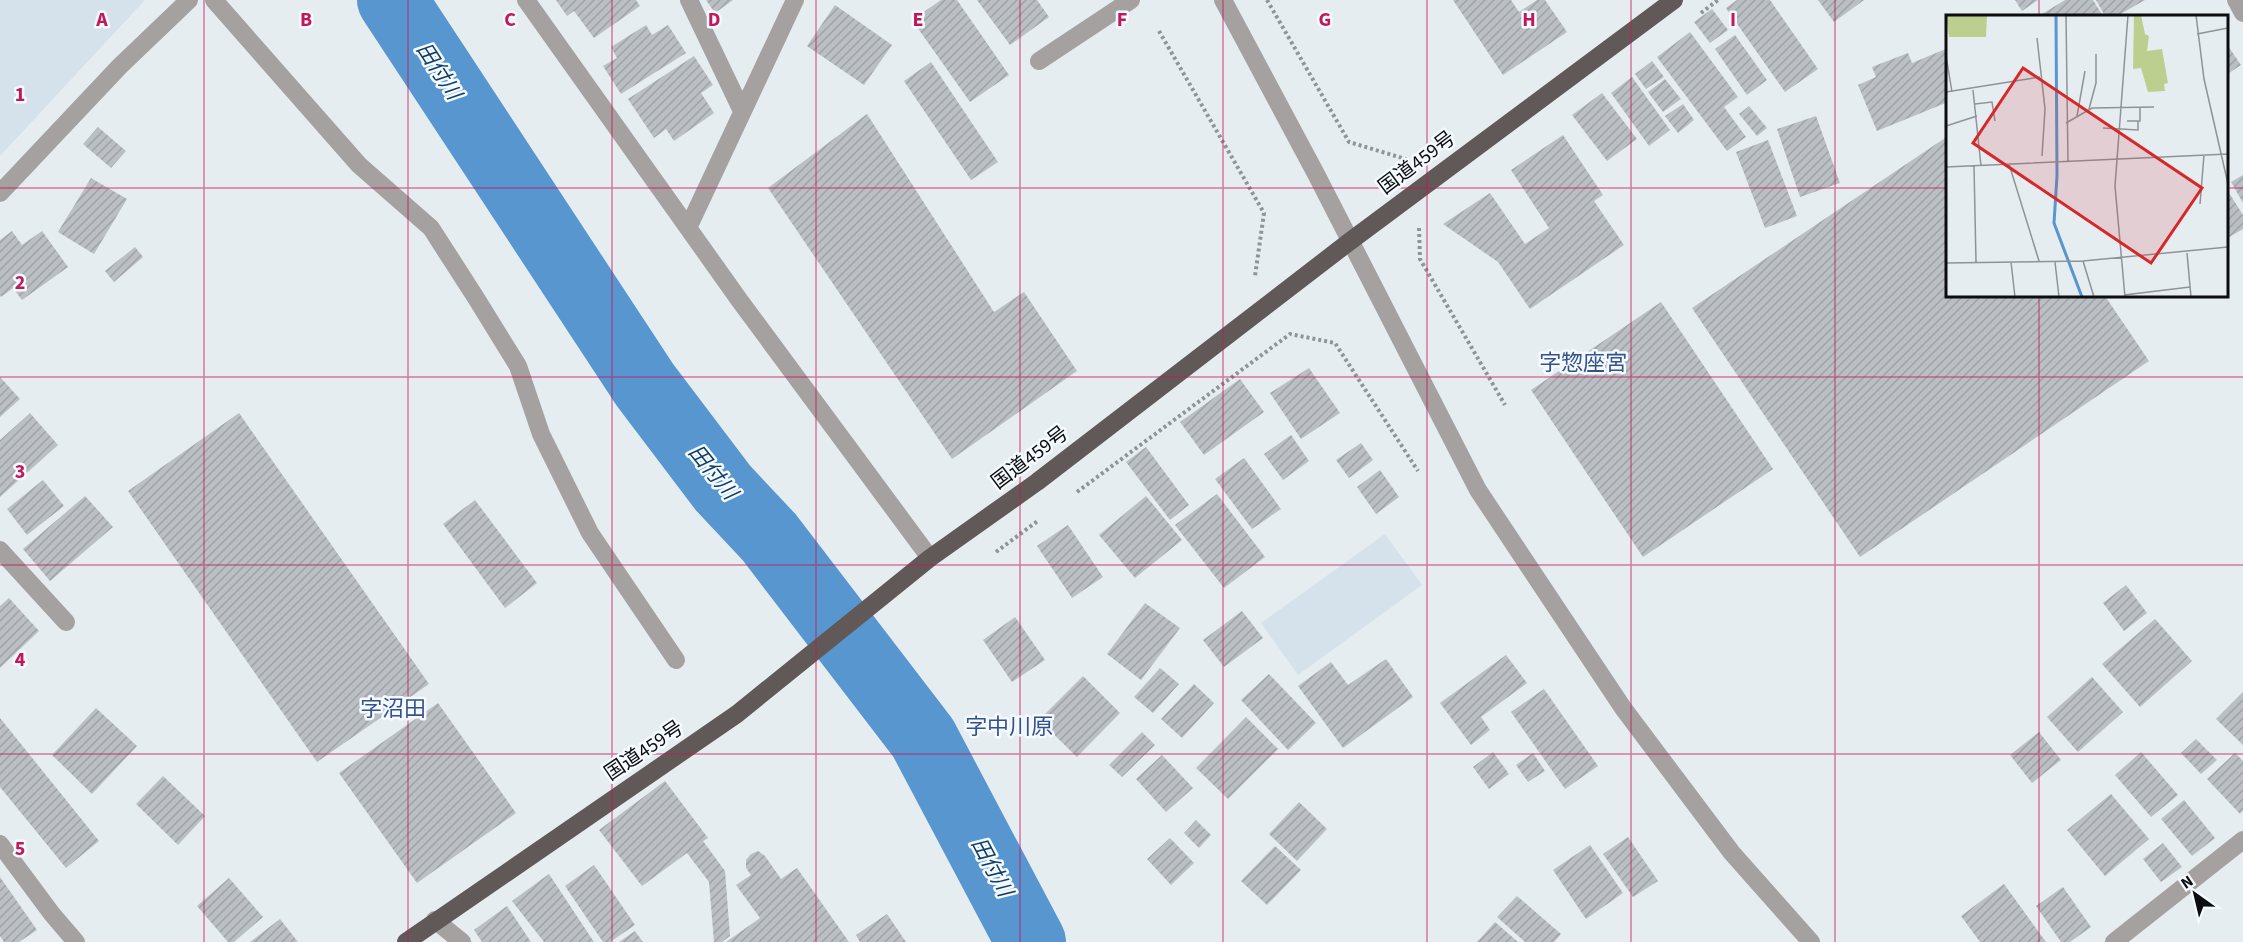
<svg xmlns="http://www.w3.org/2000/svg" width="2243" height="942" font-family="'Source Sans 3','Noto Sans JP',sans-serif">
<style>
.built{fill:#d5e2eb}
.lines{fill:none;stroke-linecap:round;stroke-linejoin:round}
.river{stroke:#5896cf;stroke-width:70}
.building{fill:url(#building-hatch)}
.path{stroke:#8f9497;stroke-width:4;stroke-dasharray:3 3;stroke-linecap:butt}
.minor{stroke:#a5a1a0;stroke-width:18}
.tertiary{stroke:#a5a1a0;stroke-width:18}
.trunk{stroke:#605958;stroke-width:18}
.grid{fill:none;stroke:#c2185b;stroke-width:1.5;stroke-opacity:0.55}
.labels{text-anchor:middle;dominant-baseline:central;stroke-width:5;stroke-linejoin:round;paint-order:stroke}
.street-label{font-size:20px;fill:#0b0d0e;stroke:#f4faff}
.water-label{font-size:21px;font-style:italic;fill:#103e65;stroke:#f4faff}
.quarter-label{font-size:22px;fill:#37528b;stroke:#f4faff}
.inset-river{fill:none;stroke:#5896cf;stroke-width:3}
.inset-road{fill:none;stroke:#8e9396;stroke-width:1.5}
.view{fill:#d62828;fill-opacity:0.15;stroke:#d62828;stroke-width:3}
.inset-edge{fill:none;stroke:#0b0d0e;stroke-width:3}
.grid-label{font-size:20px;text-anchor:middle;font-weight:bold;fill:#c2185b;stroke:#f4faff;stroke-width:5;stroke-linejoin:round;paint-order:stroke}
</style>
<defs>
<pattern id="building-hatch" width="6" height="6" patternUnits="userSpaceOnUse" patternTransform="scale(1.5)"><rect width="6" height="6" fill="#babfc4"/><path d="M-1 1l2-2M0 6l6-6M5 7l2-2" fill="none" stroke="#9fa3a7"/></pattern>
</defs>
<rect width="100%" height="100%" fill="#e6edf1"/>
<path class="built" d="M0 0H145L0 156Z
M1385 534 1422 585 1298 675 1261 623Z"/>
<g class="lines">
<path class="river" d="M392 0 645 385 723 488 769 537 923 738 1031 942"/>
</g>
<path class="building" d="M556 0H636L640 6 594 38 574 11 567 16Z
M706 0H733L715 13Z
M941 0H957L1009 75 970 102 912 20Z
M977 0H1037L1049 17 1010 45Z
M1453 0H1511L1519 12 1537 0H1545L1567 32 1503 75Z
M1737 0H1770L1818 69 1785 92 1726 8Z
M1818 0H1864L1834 22Z
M2015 0H2038L2022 11Z
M2065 0H2093L2103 16H2043L2042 14Z
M2096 0H2145L2117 16H2105Z
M835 5 892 45 864 85 807 46Z
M1712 9 1728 30 1710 43 1694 22Z
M646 25 652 35 668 25 686 53 621 94 603 66 617 58 611 47Z
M1690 32 1738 97 1724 107 1746 137 1727 151 1657 57Z
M1735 35 1767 80 1747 95 1715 49Z
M2226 43 2241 65 2226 75Z
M1948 48V102L1877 131 1858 85 1876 77 1872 67 1908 53 1912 63Z
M694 56 713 85 701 93 714 113 674 141 666 129 654 138 628 99Z
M1652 61 1664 77 1646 89 1635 74Z
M931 62 998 162 971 180 904 81Z
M1632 77 1670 130 1649 146 1611 93Z
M1665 79 1681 99 1663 112 1648 92Z
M1602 93 1637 139 1607 161 1572 115Z
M1683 104 1694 120 1678 133 1665 116Z
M1749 106 1767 128 1757 136 1739 114Z
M867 114 994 312 1024 292 1077 371 952 459 768 188Z
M1816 116 1840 183 1800 197 1777 129Z
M98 127 126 151 111 168 83 144Z
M1563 135 1603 195 1594 201 1624 245 1530 309 1498 262 1443 224 1490 193 1525 244 1549 228 1511 170Z
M1948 136V296H2105L2149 361 1860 557 1692 308Z
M1768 140 1797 216 1765 228 1736 152Z
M2243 175V203L2231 182Z
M91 178 127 199 94 254 58 232Z
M2226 188 2243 215V229L2226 239Z
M12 231 22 245 42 231 68 267 22 300 13 288 1 297 0 295V240Z
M135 247 143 257 114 282 105 271Z
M1661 302 1773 469 1643 557 1531 390Z
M1309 368 1340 413 1301 439 1270 393Z
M0 377 20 399 0 417Z
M1240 379 1264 412 1204 455 1180 422Z
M30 413 58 445 0 497V440Z
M239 413 429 684 317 762 128 491Z
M1291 435 1309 461 1283 480 1264 454Z
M1361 443 1373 460 1349 478 1336 460Z
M1146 447 1189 505 1170 520 1126 462Z
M1244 458 1281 509 1252 529 1215 479Z
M1380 470 1399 497 1376 514 1357 487Z
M43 480 64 506 27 535 7 509Z
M1217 494 1265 557 1224 588 1175 525Z
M85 496 113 527 50 581 23 549Z
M1146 496 1182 540 1135 578 1099 535Z
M475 500 537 583 505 608 443 524Z
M1068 525 1103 577 1072 598 1037 546Z
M2126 585 2147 613 2124 631 2103 603Z
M9 598 39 631 0 668V606Z
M1145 603 1180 628 1141 680 1107 654Z
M1242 611 1263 638 1224 667 1203 640Z
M1015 617 1045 660 1012 682 983 640Z
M2155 619 2192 661 2140 707 2102 664Z
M1506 655 1527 683 1481 717 1490 730 1471 745 1440 703Z
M1386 659 1413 697 1343 748 1298 686 1331 662 1348 685Z
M1160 668 1179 684 1153 713 1134 697Z
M1269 674 1316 723 1288 750 1241 700Z
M1083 676 1120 713 1077 757 1039 720Z
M2092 677 2123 712 2078 752 2047 717Z
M1194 684 1214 703 1182 738 1161 719Z
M1544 689 1598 766 1565 789 1511 712Z
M2243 692V745L2216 719Z
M438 703 516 813 417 883 339 773Z
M96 708 137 746 92 794 52 755Z
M1246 717 1278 749 1228 799 1196 768Z
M0 718 99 841 66 868 0 787Z
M1142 732 1155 745 1122 777 1109 765Z
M2039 732 2061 760 2032 783 2010 755Z
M2196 739 2217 760 2201 774 2181 753Z
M1493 752 1509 774 1489 789 1473 767Z
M2141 752 2178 795 2151 817 2115 775Z
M1533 753 1545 771 1528 782 1516 765Z
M2235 753 2243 761V810L2240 814 2207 779Z
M1162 755 1193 788 1166 812 1136 779Z
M163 776 205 816 178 845 136 804Z
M665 781 708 838 703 841 725 871 730 936 722 942H714L709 882 687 853 642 886 599 830Z
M2111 794 2149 839 2105 876 2067 830Z
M2184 800 2215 838 2192 856 2161 819Z
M1299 802 1327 829 1297 861 1269 834Z
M1196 820 1211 835 1199 848 1184 833Z
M1628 837 1658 881 1633 897 1603 854Z
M1170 838 1194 863 1171 885 1147 859Z
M2163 843 2182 867 2161 882 2143 859Z
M1590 845 1623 893 1586 919 1553 870Z
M1275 846 1301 870 1267 905 1241 881Z
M758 851 765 856 781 879 797 868 849 942H726L760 918 736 885 751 875 746 868V860L751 854Z
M594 865 635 925 610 942H603L565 886Z
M549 874 594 942H544L512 901Z
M0 877 37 930 19 942H4L0 936Z
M229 878 263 917 234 942H228L197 906Z
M2004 884 2046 942H1980L1961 916Z
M2063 887 2091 927 2070 942H2061L2036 906Z
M1517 896 1561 934 1554 942H1525L1497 917Z
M507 906 531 942H482L474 930Z
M887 914 906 942H860L856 935Z
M280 919 298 942H250Z
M1495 922 1518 942H1477Z
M635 931 643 942H619Z"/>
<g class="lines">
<path class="path" d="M1267 0 1349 142 1409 160
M1701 13 1718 0
M1159 31 1264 213 1255 276
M1419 228 1420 259 1505 405
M1077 492 1290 334 1335 343 1418 471
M996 552 1039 520"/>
<path class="minor" d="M214 0 359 165 431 228 476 298 518 366 541 434 590 533 676 660
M526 0 740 301 930 558
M689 0 742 111
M2236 0 2243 13
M1039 61 1131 0
M0 193 120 66 189 0
M688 228 795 0
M0 550 66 622
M0 844 52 914 76 942
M435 920 462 942
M2114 942 2243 840"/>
<path class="tertiary" d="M1223 0 1316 174 1478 490 1623 708 1732 853 1811 942"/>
<path class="trunk" d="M406 942 737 714 930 558 1037 482 1349 242 1674 0"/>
</g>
<path class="grid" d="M204 0V942M408 0V942M612 0V942M816 0V942M1020 0V942M1223 0V942M1427 0V942M1631 0V942M1835 0V942M2039 0V16M0 188H1948M2226 188H2243M2039 296V942M0 377H2243M0 565H2243M0 754H2243"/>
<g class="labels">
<g class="street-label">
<text transform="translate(1417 163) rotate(-37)">国道459号</text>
<text transform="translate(1030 458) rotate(-37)">国道459号</text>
<text transform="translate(644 751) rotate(-34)">国道459号</text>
</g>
<g class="water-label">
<text transform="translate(439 71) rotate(57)">田付川</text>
<text transform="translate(713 472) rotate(51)">田付川</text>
<text transform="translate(992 867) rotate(62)">田付川</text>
</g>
<g class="quarter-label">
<text x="1583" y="363">字惣座宮</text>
<text x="393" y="709">字沼田</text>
<text x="1009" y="727">字中川原</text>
</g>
</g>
<g transform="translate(1946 15)">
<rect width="282" height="282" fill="#e6edf1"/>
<path d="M188 0H195L199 19 203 21 201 36 216 34 222 68 218 69 219 76 202 77 195 53 187 54Z" fill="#bdcf8f"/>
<path d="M0 0H41L40 22H3Z" fill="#bdcf8f"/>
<path class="inset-river" d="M110 0 111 161 108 208 136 282"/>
<path class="inset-road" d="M120 0 122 147M250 0 258 64 282 169M251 19 282 13M91 23 99 94 96 141M0 41 6 77M27 75 35 151M0 77 94 62M29 89 46 87 49 106M143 94 150 68V39M131 101 139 56M181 106H194V92M120 108 146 93 208 92M0 111 31 101M157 113 192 115V106M63 149 93 246M28 151 30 247M0 152 282 139M254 189 258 140M241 238 245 282M137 246 148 282M65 247 69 282M109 247 113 282M0 248 137 246 282 232M178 280 244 272M179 282 169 171 182 0"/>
<path class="view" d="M77 53 256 173 205 248 27 128Z"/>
<rect width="282" height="282" class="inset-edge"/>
</g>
<g class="grid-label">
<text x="102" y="26">A</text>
<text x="306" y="26">B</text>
<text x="510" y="26">C</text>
<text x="714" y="26">D</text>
<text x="918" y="26">E</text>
<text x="1122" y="26">F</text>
<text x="1325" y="26">G</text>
<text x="1529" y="26">H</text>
<text x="1733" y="26">I</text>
<text x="20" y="101">1</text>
<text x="20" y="289">2</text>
<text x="20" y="478">3</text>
<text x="20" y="666">4</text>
<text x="20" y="855">5</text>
</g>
<g transform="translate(2195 894) rotate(326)" stroke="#f4faff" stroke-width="4.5" paint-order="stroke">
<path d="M0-4.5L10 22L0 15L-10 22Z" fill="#0b0d0e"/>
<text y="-9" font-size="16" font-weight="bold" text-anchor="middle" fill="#0b0d0e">N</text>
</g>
</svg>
